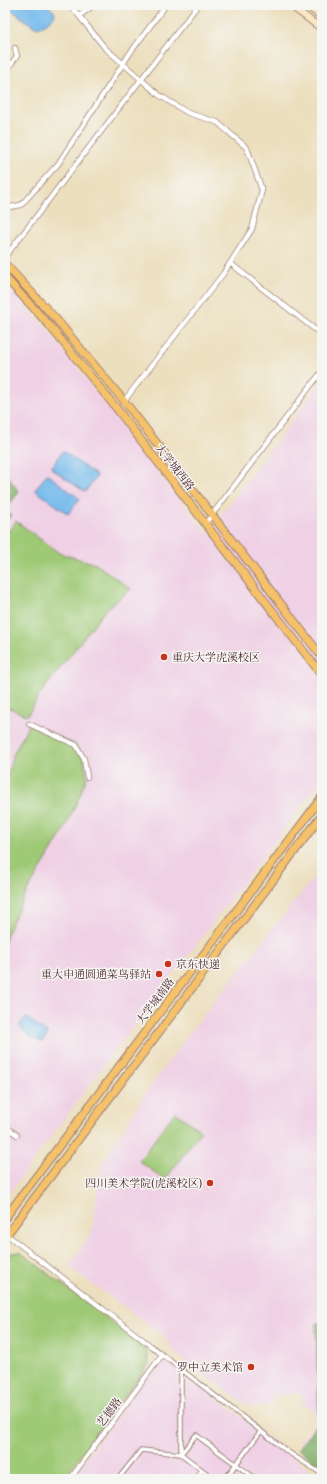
<svg xmlns="http://www.w3.org/2000/svg" width="327" height="1484" font-family="'Libre Caslon Text','Noto Serif SC',serif">
<style>
.built{fill:#efd0e5}
.green{fill:#9ec975;stroke:#747450}
.forest{fill:#7ead66;stroke:#646648}
.water{fill:#77bced;stroke:#606e8c}
.lines{fill:none;stroke-linecap:round;stroke-linejoin:round}
.pedestrian-casing{stroke:#9b7f74;stroke-width:5.5}
.minor-casing{stroke:#9b7f74;stroke-width:6}
.secondary-casing{stroke:#9b7f74;stroke-width:8}
.primary-casing{stroke:#9b7f74;stroke-width:9}
.pedestrian{stroke:#fff;stroke-width:3.5}
.minor{stroke:#fff;stroke-width:4.5}
.secondary{stroke:#fbe6c4;stroke-width:6}
.primary{stroke:#f5c16b;stroke-width:7}
.poi-dot{fill:#c8321e;stroke:#f6f6f2;stroke-width:1.5}
.labels{text-anchor:middle;dominant-baseline:central;stroke-width:3;stroke-linejoin:round;paint-order:stroke}
.street-label{font-size:11px;fill:#4a1f2b;stroke:#f6f6f2}
.poi-label{font-size:11px;fill:#4a1f2b;stroke:#f6f6f2;text-anchor:end}
</style>
<rect width="100%" height="100%" fill="#f6f6f2"/>
<filter id="ink" filterUnits="userSpaceOnUse"><feTurbulence type="fractalNoise" baseFrequency=".025" numOctaves="2"/><feDisplacementMap in="SourceGraphic" scale="8" xChannelSelector="R" yChannelSelector="G"/><feConvolveMatrix kernelMatrix="1 2 1 2 8 2 1 2 1" color-interpolation-filters="sRGB"/></filter>
<filter id="wash" filterUnits="userSpaceOnUse"><feTurbulence type="fractalNoise" baseFrequency=".012" numOctaves="4" result="noise"/><feDisplacementMap in="SourceGraphic" scale="16" xChannelSelector="R" yChannelSelector="G"/><feGaussianBlur stdDeviation="0.9" result="paint"/><feColorMatrix in="noise" values="0 0 0 0 0 0 0 0 0 0 0 0 0 0 0 0 0 1.4 0 .05"/><feComposite in="paint" operator="in"/></filter>
<g filter="url(#wash)">
<rect width="100%" height="100%" fill="#ecdfbe"/>
<path class="built" d="M5 283 47 329 207 534 322 381V779L107 1061 5 1199Z
M322 867V1463L298 1445 315 1423 316 1413 311 1407 303 1405 301 1393 273 1396V1406L250 1407 177 1355 164 1336 69 1267 91 1234 102 1164 147 1091 195 1026Z
M162 1355 321 1479H70Z"/>
<path class="green" d="M16 521 59 553 96 564 131 589 106 609 40 694 27 716 5 706V536Z
M29 724 76 745 84 759 87 777 78 800 64 830 24 897 7 933 5 942V789L12 757Z
M175 1112 201 1131 165 1180 139 1161Z
M20 1252 146 1348 149 1364 63 1479H5V1254Z"/>
<path class="forest" d="M5 472 19 492 7 508 8 512 11 515 5 523Z
M316 1323H322V1467L298 1449 319 1422Z"/>
<path class="water" d="M5 5H47L55 12 54 17 43 26 35 27 14 12 5 7Z
M63 451 97 476 85 492 51 468Z
M47 474 80 499 68 514 35 490Z
M26 1017 48 1034 42 1042 30 1037 19 1026Z"/>
</g>
<g filter="url(#ink)">
<g class="lines">
<g class="pedestrian-casing">
<path id="pedestrian" d="M169 1360 288 1452 322 1474
M181 1369V1454L214 1479
M118 1479 141 1450 181 1454 196 1435 256 1479
M195 1479 202 1470
M225 1479 261 1431"/>
</g>
<g class="minor-casing">
<path id="minor" d="M69 5 76 12 105 48 159 95 188 113 217 122 247 148 262 190 252 229 223 274 124 401
M79 16 94 5
M5 72 17 56 15 48
M5 208 21 205 58 164 130 53 166 5
M5 257 198 5
M230 263 322 335
M205 524 322 371
M29 724 76 745 84 759 87 777
M5 1126 17 1135
M6 1234 169 1360
M70 1479 162 1355"/>
</g>
<g class="secondary-casing">
<path id="secondary" d="M290 5 322 29
M306 5 322 17"/>
</g>
<g class="primary-casing">
<path id="primary" d="M5 264 56 319 124 401 322 657
M5 277 49 325 117 409 322 675
M5 1218 322 797
M5 1237 322 815"/>
</g>
<use href="#pedestrian" class="pedestrian"/>
<use href="#minor" class="minor"/>
<use href="#secondary" class="secondary"/>
<use href="#primary" class="primary"/>
</g>
</g>
<g class="poi-dot">
<circle cx="164" cy="657" r="4"/>
<circle cx="168" cy="964" r="4"/>
<circle cx="159" cy="974" r="4"/>
<circle cx="210" cy="1183" r="4"/>
<circle cx="251" cy="1367" r="4"/>
</g>
<g class="labels">
<g class="street-label">
<text transform="translate(175 467) rotate(52)">大学城西路</text>
<text transform="translate(155 1001) rotate(-53)">大学城南路</text>
<text transform="translate(109 1412) rotate(-53)">艺德路</text>
</g>
<g class="poi-label">
<text x="172" y="657" text-anchor="start">重庆大学虎溪校区</text>
<text x="176" y="964" text-anchor="start">京东快递</text>
<text x="151" y="974">重大申通圆通菜鸟驿站</text>
<text x="202" y="1183">四川美术学院(虎溪校区)</text>
<text x="243" y="1367">罗中立美术馆</text>
</g>
</g>
<rect width="327" height="1484" fill="none" stroke="#f6f6f2" stroke-width="20"/>
</svg>
